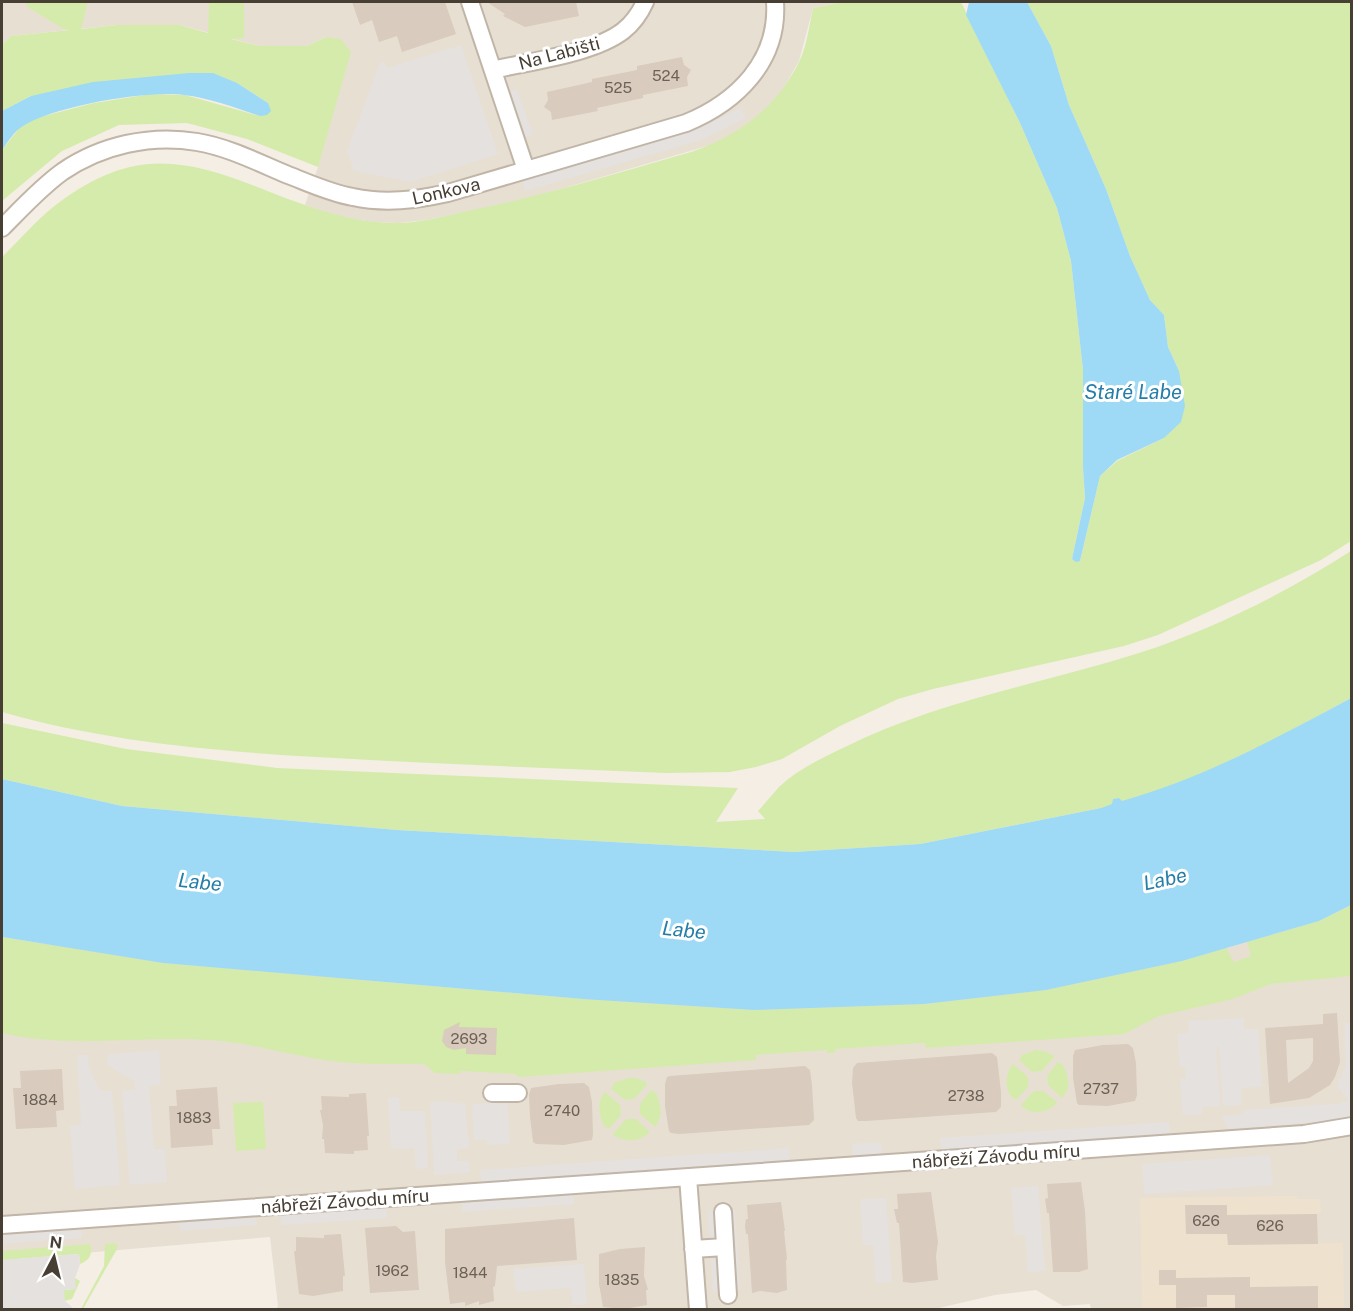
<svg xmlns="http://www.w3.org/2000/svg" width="1353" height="1311" font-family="'Public Sans',sans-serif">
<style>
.residential{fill:#e8dfd3}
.education{fill:#eee2ce}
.green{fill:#d5ebab}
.parking{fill:#e4e1de}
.water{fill:#9edaf5}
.building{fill:#d9cbbd;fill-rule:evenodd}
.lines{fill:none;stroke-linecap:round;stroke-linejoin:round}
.minor-casing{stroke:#c0b5a7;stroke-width:20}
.minor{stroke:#fff;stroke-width:16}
.labels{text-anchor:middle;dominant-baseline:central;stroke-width:6;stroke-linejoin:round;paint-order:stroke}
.number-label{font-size:15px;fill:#6c6156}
.street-label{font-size:18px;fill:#473e34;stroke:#fff}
.water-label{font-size:20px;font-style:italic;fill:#257ea8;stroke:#fff}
</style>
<rect width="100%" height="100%" fill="#f4eee5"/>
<path class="residential" d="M2 2H843L813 8 799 61 782 91 758 117 736 133 714 144 520 201 426 220 399 223 372 222 335 216 305 205 318 167 326 37 307 46H259L180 25H117L11 36 2 45Z
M1351 905V1309H1091L1090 1304 1063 1306 1036 1290 995 1295 930 1310H276L278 1306 270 1237 2 1260V937L11 940 382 982 583 999 1189 959 1319 921Z"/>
<path class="education" d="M1297 1196V1199H1320L1321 1212 1317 1214 1318 1243H1343L1344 1309H1142L1140 1198Z"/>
<path class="green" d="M25 2H88L81 29 117 25H180L208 33 209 2H244V38L231 39 259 46H307L326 37 341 39 351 52 318 167 247 139 187 123 119 125 62 151 2 201V150L20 127 36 118 94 103 151 94 185 95 260 116 268 103 237 83 31 96 2 111V45L11 36 70 30 64 29 29 8Z
M843 2H961L1020 123 1057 208 1071 261 1083 370V468L1085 498 1072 559 1080 561 1100 476 1117 461 1164 438 1179 371 1168 347 1164 315 1150 300 1130 256 1106 189 1069 105 1051 46 1027 2H1351V541L1321 560 1158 635 1124 646 933 689 898 699 840 726 782 759 756 767 730 772 666 773C550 768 433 764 316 757 211 751 103 741 2 712V257C20 240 37 219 57 204 134 146 186 158 270 192 311 208 352 223 396 223 421 223 448 215 472 210 546 195 618 173 691 152 738 136 776 108 799 62 807 46 809 26 813 8Z
M1351 551V698L1276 739 1203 773 1151 793 1101 808 920 844 794 852 397 830 122 806 2 779V723L126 749 277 768 738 788 716 822 765 819 758 811C765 803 772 795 779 787 798 769 822 758 845 747 937 701 1041 684 1139 653 1213 629 1286 593 1351 551Z
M1351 905V976L1271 984 1233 999 1159 1016 1124 1034 926 1048 925 1043 835 1049V1053H827V1050L756 1055V1060L519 1077 515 1074 460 1071V1074L435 1073 424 1064C390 1064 357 1065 324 1060 289 1055 255 1044 220 1041 148 1034 73 1050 2 1033V937L163 963 583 999 754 1010 924 1004 1046 990 1182 961 1226 948 1234 962 1251 956 1247 942 1319 921Z
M1036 1050 1044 1051 1055 1056 1042 1071 1032 1072 1019 1060 1022 1055Z
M1058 1062 1063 1065C1069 1076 1071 1089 1062 1098L1048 1085 1047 1076Z
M1013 1064 1028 1077V1087L1016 1100C1004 1094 1004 1074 1013 1064Z
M628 1078H636L646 1082 647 1085 634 1099 625 1100 611 1089 614 1083Z
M651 1090 656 1093C661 1104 663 1117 655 1127L640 1114V1104Z
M1034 1091H1043L1057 1102 1056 1104C1047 1113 1030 1116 1021 1105Z
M605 1092 620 1105 621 1115 609 1129 604 1126C599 1115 596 1102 605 1092Z
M263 1102 266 1149 236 1151 233 1103Z
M626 1119H636L649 1131V1133C638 1142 627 1142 614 1136L613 1134Z
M114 1243 117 1245V1249L83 1309H81L104 1266 105 1244Z
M91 1244C92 1255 90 1260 80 1264L79 1254 2 1260V1251Z
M75 1278 80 1281 72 1299 64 1301V1290L75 1289Z"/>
<path class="parking" d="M461 45 498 154 411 182 354 171 347 151 380 63 384 62 387 68Z
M517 89 533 135 523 138 507 92Z
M740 108 746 118 701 140 525 191 522 180 697 129Z
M1244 1018V1029H1258L1262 1087 1241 1088 1242 1105 1223 1106 1219 1047H1216L1220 1106 1202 1107V1114L1183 1115 1180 1079 1186 1078 1185 1067H1180L1177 1034 1189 1033 1188 1021Z
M1344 1023H1351V1119L1229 1129 1221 1117 1243 1114V1110L1337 1104 1349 1100 1337 1086 1346 1065Z
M159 1051 161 1084 149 1086 154 1149H165L167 1182 130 1185 122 1091 135 1089V1082L108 1065V1054Z
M77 1055H88L89 1067 100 1091H112L120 1185 75 1189 70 1126 81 1125Z
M399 1097 400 1111H425L428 1168 416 1169 414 1148 391 1149 388 1098Z
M441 1101 465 1104 469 1148 457 1149V1161H469L470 1172 434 1175 430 1102Z
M507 1102 510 1144 487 1145V1140H474L472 1104Z
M1169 1122 1170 1135 941 1151 940 1138Z
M881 1142 882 1155 853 1157 852 1144Z
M789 1148 790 1161 481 1183 480 1170Z
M1270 1155 1273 1185 1144 1194 1142 1164Z
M1038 1186 1045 1271 1028 1272 1025 1235H1015L1011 1188Z
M573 1193 574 1204 462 1212 461 1201Z
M886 1198 892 1282 876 1283 873 1245H863L860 1199Z
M387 1207V1218L281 1225 280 1214Z
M735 1210 740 1290 713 1292 708 1211Z
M256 1214 257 1225 180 1231 179 1219Z
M81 1227 82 1238 2 1244V1233Z
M79 1254 80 1264 75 1278 76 1289 64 1290 65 1301 74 1309H2V1260Z
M584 1264 587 1304 573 1305 570 1288 516 1292 513 1269Z"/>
<path class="water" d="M969 2H1027L1051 46 1069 105 1106 189 1130 256 1150 300 1164 315 1168 347 1179 371 1185 406 1181 422 1164 438 1117 460 1100 476 1080 561 1076 562 1072 559 1085 498 1083 468V370L1071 261 1057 208 1020 123 966 15Z
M189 73H213L237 83 268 103 271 111 267 115 260 116C236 108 210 98 184 95 147 90 55 106 23 126 14 131 8 142 2 150V111L31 96 93 82Z
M1351 698V905L1319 921 1182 961 1046 990 924 1004 754 1010 583 999 163 963 2 937V779L122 806 397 830 794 852 920 844 1101 808 1112 804 1113 799 1119 798 1122 801C1203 778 1277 738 1351 698Z"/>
<path class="building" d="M352 2H445L456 34 402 52 397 36 379 42 372 20 360 25Z
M487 2H576L579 16 525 27 503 16 505 14Z
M682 57 684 65 691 70 687 77 688 86 643 95V98L597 108 598 111 552 120 551 112 544 107 548 100 547 92 592 82V79L637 70V66Z
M1337 1013 1340 1062 1335 1077 1330 1085 1309 1098 1270 1104 1265 1028 1323 1024V1014ZM1313 1038V1061L1309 1068 1288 1083 1286 1040Z
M460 1022 459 1027 497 1028 496 1055 466 1054V1048L454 1050 446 1047 442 1041 444 1030Z
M1128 1044 1133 1048 1136 1063 1137 1095 1135 1101 1108 1106 1079 1105 1077 1103 1073 1078V1056L1075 1050 1103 1045Z
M992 1053 997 1057 1001 1092V1107L996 1112 866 1121H858L856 1118 852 1083 853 1068 857 1063Z
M805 1066 810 1070 812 1085 814 1120 809 1125 679 1134 671 1133 669 1131 665 1106V1084L667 1077 670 1076Z
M62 1069 64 1110 56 1111 57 1127 16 1129 13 1088H21L20 1071Z
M584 1083 589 1087 592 1102 593 1134 592 1140 564 1145 536 1144 533 1142 530 1117 529 1095 531 1088 559 1084Z
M217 1087 220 1129H212L213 1145 171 1148 169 1106H177L176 1090Z
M366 1093 369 1136H367L368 1150 354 1151V1154L325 1153 324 1139H322L323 1125 320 1110H322L321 1096 349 1097V1094Z
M1081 1182 1085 1211 1088 1269 1079 1272H1053L1049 1213H1047L1045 1199 1048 1198 1047 1184Z
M931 1192 938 1242 936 1256 938 1280 912 1283 903 1282 899 1223H897L894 1209H898L897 1194Z
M781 1202 785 1231H784L787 1259 786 1260 787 1290 777 1293 760 1291 752 1293 748 1234H746L745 1226 746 1219H748L747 1205Z
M1185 1205H1227V1215L1317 1214 1318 1244 1228 1245 1227 1234H1186Z
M574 1218 577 1260 497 1266 495 1286 493 1287 494 1301 479 1305V1301L465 1306V1302L450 1304 445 1262V1229Z
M396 1226 403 1232 415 1231 419 1290 370 1293 365 1228Z
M341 1234 345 1276H343V1291L313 1296 299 1294 294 1251H296V1237L324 1238V1235Z
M645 1247 644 1276 648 1290H646L647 1305 624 1309 603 1307 599 1284V1254L620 1249Z
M1159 1270H1176V1278L1250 1277V1287L1318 1286V1310H1235V1295H1207V1307L1176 1308V1285H1159Z"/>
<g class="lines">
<g class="minor-casing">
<path id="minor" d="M470 2 526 170
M493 70C530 61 593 54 623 31 632 24 640 13 645 2
M2 228C21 209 40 188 62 172 101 145 151 134 197 142 228 147 259 163 288 175 309 183 330 193 353 197 385 204 416 200 448 193L686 123C737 102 779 61 775 2
M492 1093H518
M688 1177 698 1310
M723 1212 728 1295
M2 1225 1304 1134 1352 1126
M693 1249 725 1247"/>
</g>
<use href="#minor" class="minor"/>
</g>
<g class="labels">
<g class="number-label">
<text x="666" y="75">524</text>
<text x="618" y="87">525</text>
<text x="469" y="1038">2693</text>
<text x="1101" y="1088">2737</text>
<text x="966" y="1095">2738</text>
<text x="40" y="1099">1884</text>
<text x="562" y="1110">2740</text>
<text x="194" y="1117">1883</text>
<text x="1206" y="1220">626</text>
<text x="1270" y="1225">626</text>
<text x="392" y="1270">1962</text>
<text x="470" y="1272">1844</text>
<text x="622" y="1279">1835</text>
</g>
<g class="street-label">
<text transform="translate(559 53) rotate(-15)">Na Labišti</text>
<text transform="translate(446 191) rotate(-13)">Lonkova</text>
<text transform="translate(996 1156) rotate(-4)">nábřeží Závodu míru</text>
<text transform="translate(345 1201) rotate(-4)">nábřeží Závodu míru</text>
</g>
<g class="water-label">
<text x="1133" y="392">Staré Labe</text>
<text transform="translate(1165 879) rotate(-12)">Labe</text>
<text transform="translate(200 882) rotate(6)">Labe</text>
<text transform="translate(684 930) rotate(6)">Labe</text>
</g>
</g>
<rect width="1353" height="1311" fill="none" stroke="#473e34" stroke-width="6"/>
<g transform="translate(54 1257) rotate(7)" stroke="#ffffff" stroke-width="4.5" paint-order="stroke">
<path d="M0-4.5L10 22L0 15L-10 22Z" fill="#473e34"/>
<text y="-9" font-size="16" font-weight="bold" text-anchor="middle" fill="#473e34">N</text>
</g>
</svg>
